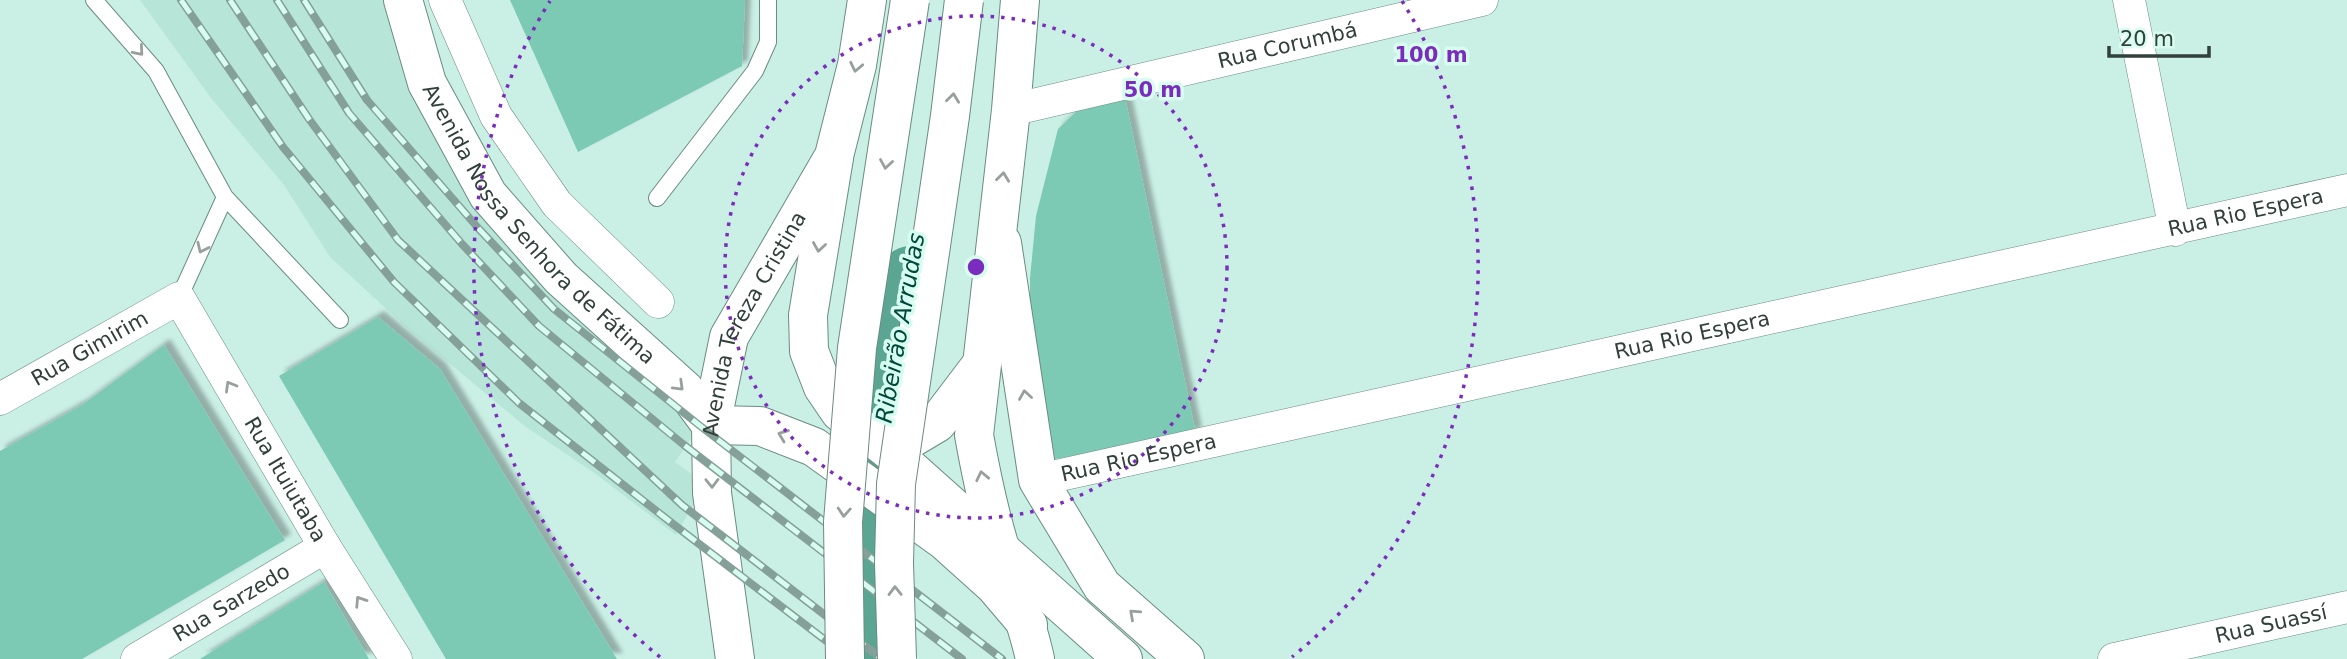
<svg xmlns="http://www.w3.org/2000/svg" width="2347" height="659" font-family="'DejaVu Sans',sans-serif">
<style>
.built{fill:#b7e6d8}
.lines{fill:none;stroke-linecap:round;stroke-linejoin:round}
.river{stroke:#5aa692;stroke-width:60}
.building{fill:#7cc9b4;filter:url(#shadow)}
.service-casing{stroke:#6a8c82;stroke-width:18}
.minor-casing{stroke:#6a8c82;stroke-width:33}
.tertiary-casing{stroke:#6a8c82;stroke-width:40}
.secondary-casing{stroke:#6a8c82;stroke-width:40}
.service{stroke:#fff;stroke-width:16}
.minor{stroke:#fff;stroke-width:32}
.tertiary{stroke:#fff;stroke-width:38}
.secondary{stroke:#fff;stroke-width:38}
.rail-casing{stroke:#85a098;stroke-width:8}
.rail{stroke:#d7fdf1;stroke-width:5;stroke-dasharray:16;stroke-linecap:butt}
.trunk-bridge-casing{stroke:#6a8c82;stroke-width:40;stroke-linecap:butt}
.trunk-bridge{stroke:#fff;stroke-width:38}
.oneway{stroke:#98a09d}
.ring{fill:none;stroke:#7b2cbf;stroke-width:3.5;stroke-dasharray:3.5 7}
.labels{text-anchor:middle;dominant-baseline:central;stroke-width:7;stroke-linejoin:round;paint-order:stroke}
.street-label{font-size:21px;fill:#31403b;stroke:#d7fdf1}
.water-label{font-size:23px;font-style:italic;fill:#01483b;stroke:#d7fdf1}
.centre{fill:#7b2cbf;stroke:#d7fdf1;stroke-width:3.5}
.ring-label{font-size:21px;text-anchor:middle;font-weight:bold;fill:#7b2cbf;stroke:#d7fdf1;stroke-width:7;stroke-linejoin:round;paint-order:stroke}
</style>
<defs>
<filter id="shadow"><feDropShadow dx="6" dy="-6" stdDeviation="2" flood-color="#0004"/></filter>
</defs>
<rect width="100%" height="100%" fill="#caefe4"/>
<path class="built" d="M140 0H388L428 115 708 414 675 462 705 484 676 535 596 474 526 427 406 327 330 257 284 185 211 98Z"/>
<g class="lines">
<path class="river" d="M863 659 866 511 910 276"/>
</g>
<path class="building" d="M510 0H745L742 66 578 152Z
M1124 93 1196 434 1055 459 1030 338V278L1036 216 1058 129 1083 105Z
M378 317 440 369 617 659H446L279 376Z
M164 345 285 540 82 659H0V451L82 405Z
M324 582 369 659H200Z"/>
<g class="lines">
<g class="service-casing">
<path id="service" d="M94 0 156 71 225 197 340 320
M657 198 755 71 768 42V0
M179 298 225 197"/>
</g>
<g class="minor-casing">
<g id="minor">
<path d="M445 0 496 116 557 204 658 302"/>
<path d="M2129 0 2175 230"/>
<path id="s1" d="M1011 110 1482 0"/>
<path id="s2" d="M0 399 179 298 325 547 396 659"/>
<path id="s3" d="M1038 480 2347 190"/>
<path id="s4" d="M137 659 325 547"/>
<path id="s5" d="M2114 659 2347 607"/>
</g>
</g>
<g class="tertiary-casing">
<path id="tertiary" d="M834 158 808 315 809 351 823 387 840 412 890 451 1123 659
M1002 243 1038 480 1102 586 1185 659"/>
</g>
<g class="secondary-casing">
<g id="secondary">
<path id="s6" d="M403 0 427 83 488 195 561 278 685 390 711 425 760 426 814 447 945 541 994 585 1028 625"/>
<path d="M1020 0 1011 110 974 435C981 474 989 513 1001 551 1013 587 1027 621 1035 659"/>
<path d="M890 451 937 423 981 365"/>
<path id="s7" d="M735 659 712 493 711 425 729 337 834 156 857 65 867 0"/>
</g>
</g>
<use href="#service" class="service"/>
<use href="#minor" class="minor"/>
<use href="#tertiary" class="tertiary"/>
<use href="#secondary" class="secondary"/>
<g class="rail-casing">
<path id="rail" d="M181 0 283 147 394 282 519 403 673 524 850 659
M230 0 309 119 398 240 682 505 882 659
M277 0 349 113 462 244 539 326 684 445 962 659
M304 0 367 100 479 229 554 309 699 425 1002 659"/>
</g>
<use href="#rail" class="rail"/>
<g class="trunk-bridge-casing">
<path id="trunk-bridge" d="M845 659 843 522 857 348 910 0
M897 659 894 563 896 484 950 116 964 0"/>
</g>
<use href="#trunk-bridge" class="trunk-bridge"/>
</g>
<defs><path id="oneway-chevron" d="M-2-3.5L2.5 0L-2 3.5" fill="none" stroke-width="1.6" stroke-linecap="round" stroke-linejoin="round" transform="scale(1.75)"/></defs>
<g class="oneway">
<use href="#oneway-chevron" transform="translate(139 51) rotate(49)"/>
<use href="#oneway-chevron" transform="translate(856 67) rotate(102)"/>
<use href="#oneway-chevron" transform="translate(953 98) rotate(-83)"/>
<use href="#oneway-chevron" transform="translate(886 164) rotate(99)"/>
<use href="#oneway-chevron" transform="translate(1003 177) rotate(-83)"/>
<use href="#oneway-chevron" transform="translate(819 247) rotate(99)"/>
<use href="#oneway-chevron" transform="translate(202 248) rotate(115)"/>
<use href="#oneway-chevron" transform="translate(230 386) rotate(-120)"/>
<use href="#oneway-chevron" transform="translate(679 386) rotate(44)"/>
<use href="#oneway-chevron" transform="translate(1025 395) rotate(-99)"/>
<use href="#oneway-chevron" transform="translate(783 435) rotate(-159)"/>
<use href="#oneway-chevron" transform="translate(982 476) rotate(-102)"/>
<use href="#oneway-chevron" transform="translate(712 483) rotate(89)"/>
<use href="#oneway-chevron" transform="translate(844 512) rotate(94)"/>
<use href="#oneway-chevron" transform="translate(895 591) rotate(-91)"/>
<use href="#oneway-chevron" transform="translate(360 601) rotate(-123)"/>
<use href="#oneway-chevron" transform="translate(1134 614) rotate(-138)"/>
</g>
<g class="ring">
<circle cx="976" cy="267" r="251"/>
<path d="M660 657A502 502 0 0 1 550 1M1402 1A502 502 0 0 1 1292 657"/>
</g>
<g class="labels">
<g class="street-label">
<text stroke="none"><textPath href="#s1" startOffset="284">Rua Corumbá</textPath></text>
<text stroke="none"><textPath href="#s3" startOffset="1237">Rua Rio Espera</textPath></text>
<text stroke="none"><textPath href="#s6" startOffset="268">Avenida Nossa Senhora de Fátima</textPath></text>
<text stroke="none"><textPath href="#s7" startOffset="346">Avenida Tereza Cristina</textPath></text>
<text stroke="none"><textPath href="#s3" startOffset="670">Rua Rio Espera</textPath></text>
<text stroke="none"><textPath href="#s2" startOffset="103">Rua Gimirim</textPath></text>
<text stroke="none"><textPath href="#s3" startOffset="103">Rua Rio Espera</textPath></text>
<text stroke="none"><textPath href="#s2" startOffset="416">Rua Ituiutaba</textPath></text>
<text stroke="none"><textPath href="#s4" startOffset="110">Rua Sarzedo</textPath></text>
<text stroke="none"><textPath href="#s5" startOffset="161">Rua Suassí</textPath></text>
</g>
<g class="water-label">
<text transform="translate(900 328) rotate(-80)">Ribeirão Arrudas</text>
</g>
</g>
<circle cx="976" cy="267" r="10" class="centre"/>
<g class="ring-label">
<text x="1431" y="62">100 m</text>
<text x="1153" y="97">50 m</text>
</g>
<path d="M2109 46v10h100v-10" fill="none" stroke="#31403b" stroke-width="3.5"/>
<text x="2120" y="46" font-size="21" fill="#31403b" stroke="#d7fdf1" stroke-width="5" paint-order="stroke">20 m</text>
</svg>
